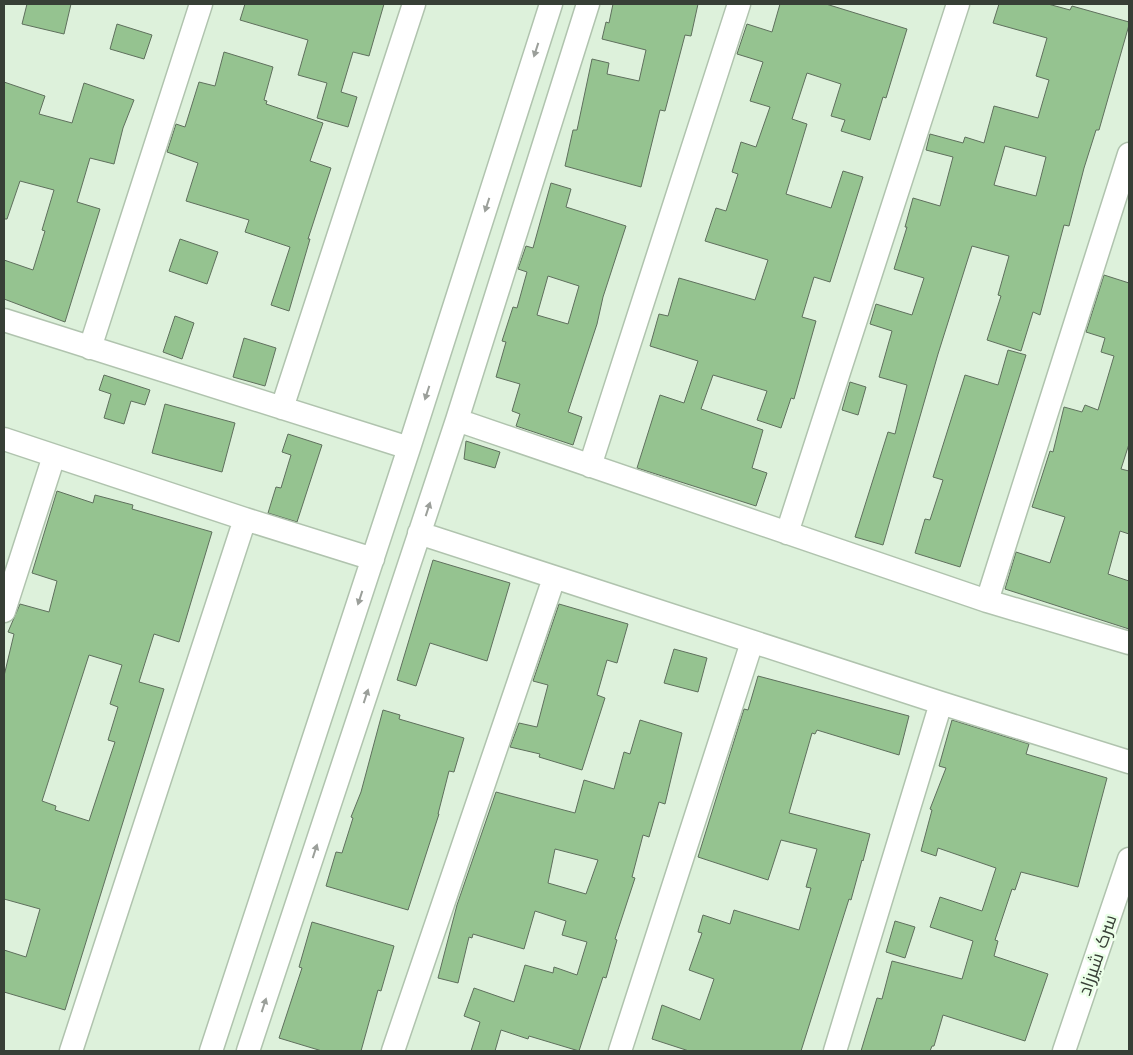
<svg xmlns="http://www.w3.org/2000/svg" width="1133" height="1055" font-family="'Work Sans',Cairo,sans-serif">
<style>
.building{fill:#95c390;stroke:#5f705d;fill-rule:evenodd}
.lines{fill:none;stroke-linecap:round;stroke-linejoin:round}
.minor-casing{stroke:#b0c3ae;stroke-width:25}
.minor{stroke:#fff;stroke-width:22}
.oneway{fill:#9b9f9a}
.labels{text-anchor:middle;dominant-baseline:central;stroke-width:5;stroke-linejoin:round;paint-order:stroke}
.street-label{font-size:18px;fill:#373f36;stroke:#ebffe8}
</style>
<rect width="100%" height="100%" fill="#ddf1db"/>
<path class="building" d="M27 4H71L64 34 22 24Z
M245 4H384L369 56 353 52 341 92 357 97 348 127 317 118 327 83 298 75 308 40 240 20Z
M613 4H698L691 36 685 35 665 111 660 110 641 187 565 166 573 130H577L592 59 609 63 607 74 639 81 646 50 602 39 606 22 609 23Z
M780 4H826L907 29 886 98 883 97 870 140 841 131 845 120 831 116 841 84 807 73 792 119 807 124 786 194 831 208 843 171 863 177 830 282 814 277 802 317 816 321 794 399 791 398 781 428 757 420 767 391 713 375 701 409 763 430 752 468 767 473 756 506 637 468 660 395 684 403 698 361 650 346 659 314 668 316 679 278 755 300 768 260 705 241 716 208 726 211 738 174 732 172 741 142 756 147 770 107 750 101 763 62 737 54 747 24 772 32Z
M999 4H1048L1070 10 1072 6 1129 22V25L1099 130H1096L1084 168 1069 226 1064 225 1040 315 1033 312 1021 351 987 340 1001 296 998 295 1009 256 972 246 938 354 883 545 855 537 888 432 895 434 907 385 879 377 892 331 870 324 876 304 912 315 924 278 894 269 907 227H905L913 198 940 206 953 157 926 150 930 134 963 143 965 137 984 143 994 106 1038 118 1049 80 1036 76 1047 38 993 23ZM1005 146 1046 157 1036 196 994 185Z
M117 24 152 35 144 59 110 49Z
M224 52 273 67 264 100 267 101 266 104 323 123 310 161 331 168 308 239H310L289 311 271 305 290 247 245 232 249 220 186 201 198 163 167 152 176 124 185 127 199 82 215 86Z
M4 82 45 96 39 114 72 123 84 83 134 100 123 128 114 164 90 158 77 202 100 209 65 322 4 299V260L33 270 45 231 42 230 54 190 20 181 7 219H4Z
M551 183 571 189 566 207 626 226 603 297 597 324 568 412 582 417 573 445 516 426 520 414 512 411 520 384 496 377 506 342 502 341 513 307 517 308 527 272 518 269 526 246 533 248ZM548 276 579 286 568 324 537 315Z
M180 239 218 252 207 284 169 271Z
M1104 275 1129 283V444L1121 469 1129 471V534L1120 531 1108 574 1129 581V629L1005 589 1016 552 1050 563 1065 517 1032 507 1050 451 1053 452 1064 407 1082 412 1085 405 1098 410 1114 356 1101 352 1105 338 1086 332Z
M175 316 194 323 182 359 163 352Z
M244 338 276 348 265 386 233 377Z
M1008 350 1026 355 960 567 915 553 925 519 930 520 943 480 933 477 965 375 998 385Z
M104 375 150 390 145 405 131 401 124 424 104 418 111 394 99 390Z
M850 382 866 387 858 415 842 410Z
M165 404 235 423 222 472 152 453Z
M288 434 322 445 297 522 268 513 276 487 281 488 291 455 282 452Z
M466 441 500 452 495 468 464 459Z
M57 491 93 503 95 495 133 505 132 509 212 532 179 642 154 634 139 682 164 689 65 1010 4 992V950L26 957 40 909 4 899V676L14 634 8 632 20 604 49 612 57 581 32 573ZM89 655 122 665 110 704 118 707 108 740 115 742 89 821 55 810 56 806 42 801Z
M433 560 510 583 487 661 430 643 416 686 397 680Z
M559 604 628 624 617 663 607 660 597 695 605 698 582 770 539 757 540 754 510 747 519 723 537 727 548 685 533 681Z
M674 649 707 658 698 692 664 683Z
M758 676 909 716 899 755 817 730 815 734 812 733 789 813 870 834 863 861 862 860 851 900 849 899 801 1051H689L652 1039 662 1005 700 1020 714 979 689 970 702 933 698 932 703 915 730 924 734 910 799 930 811 888 806 887 817 849 781 840 768 880 698 857 744 709 748 710Z
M383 710 400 715 399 719 464 738 454 772 449 771 438 814H439L408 910 326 886 336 852 342 853 353 818 351 817 361 792Z
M640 720 682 733 665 804 659 802 649 837 643 835 632 877 635 878 615 939 617 940 606 978 603 977 579 1051 529 1036 528 1039 501 1030 495 1051H471L480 1022 464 1016 474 988 514 1002 525 965 553 973 554 967 577 975 587 942 562 935 566 921 535 911 524 949 473 934 472 938 469 937 458 983 438 978 457 905 496 792 575 813 584 780 614 789 624 752 630 754ZM555 849 598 860 586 894 548 883Z
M952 720 1029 744 1026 754 1107 778 1078 887 1021 872 1015 890 1012 889 995 940 998 941 994 956 1048 974 1025 1041 943 1015 934 1046H932L930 1051H861L877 998 882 999 892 961 962 979 973 941 930 927 940 897 982 911 996 868 938 848 936 856 921 851 932 810 930 809 946 768 939 766Z
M895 921 915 927 905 958 886 952Z
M312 922 394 946 381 991 378 990 361 1051H322L279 1038 302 968 299 967Z"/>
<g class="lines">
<g class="minor-casing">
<path id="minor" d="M4 320 409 448
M90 348 201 4
M282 408 414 4
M457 420 987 601 1129 643
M4 439 245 519
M590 466 739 4
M419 533 941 703 1129 762
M787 533 958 4
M987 601 1129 154
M4 611 54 456
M71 1051 245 519 373 559
M211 1051 409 448 551 4
M248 1051 457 420 588 4
M393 1051 554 578
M620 1051 752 642
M835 1051 941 703
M1064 1051 1129 859"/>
</g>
<use href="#minor" class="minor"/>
</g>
<defs><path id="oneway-solid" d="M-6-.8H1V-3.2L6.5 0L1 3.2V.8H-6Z" transform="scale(1.25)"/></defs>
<g class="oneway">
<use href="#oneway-solid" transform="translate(536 50) rotate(108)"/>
<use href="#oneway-solid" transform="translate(487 205) rotate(108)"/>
<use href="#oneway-solid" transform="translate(427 393) rotate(108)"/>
<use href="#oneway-solid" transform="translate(428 509) rotate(-72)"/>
<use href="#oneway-solid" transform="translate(360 598) rotate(108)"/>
<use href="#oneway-solid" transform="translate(366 696) rotate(-72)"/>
<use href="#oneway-solid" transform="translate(315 851) rotate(-72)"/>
<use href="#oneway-solid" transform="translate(264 1005) rotate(-72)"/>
</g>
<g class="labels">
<g class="street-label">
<text transform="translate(1097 955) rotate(-71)">سرک شیرزاد</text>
</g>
</g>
<rect width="1133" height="1055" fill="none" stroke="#373f36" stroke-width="10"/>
</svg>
